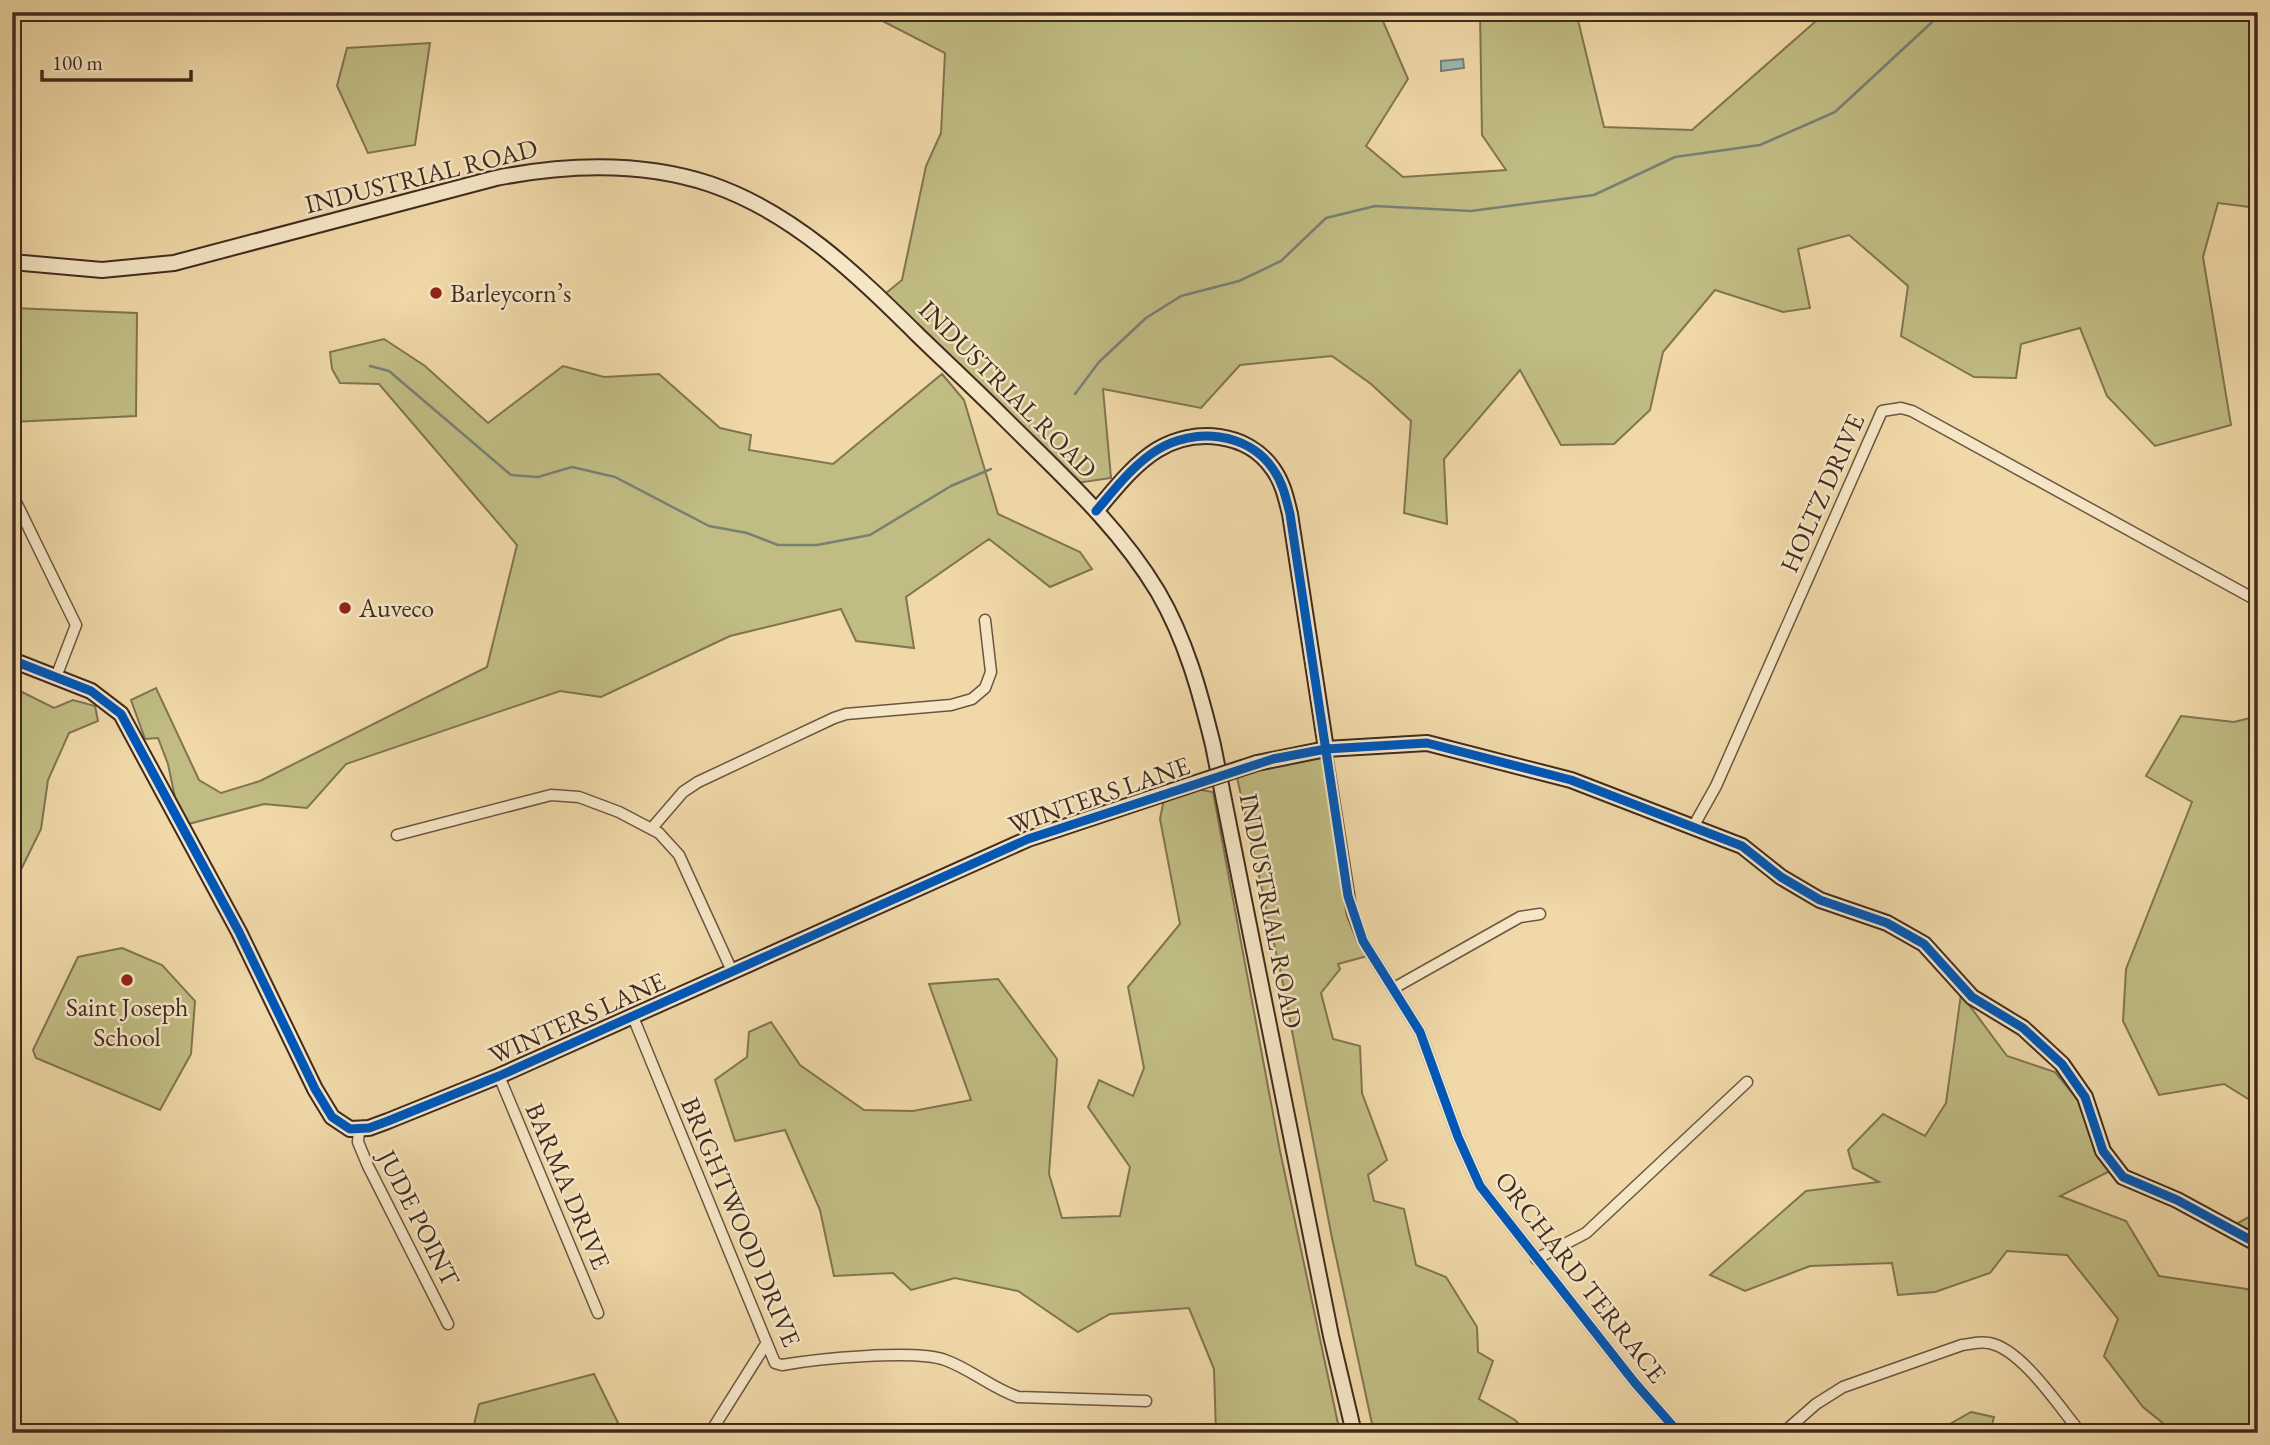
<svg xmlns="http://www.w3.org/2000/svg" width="2270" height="1445" font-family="'EB Garamond',serif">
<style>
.green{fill:#c0bc83;stroke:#807451;stroke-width:2}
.water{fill:#9bb9af;stroke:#778075;stroke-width:2}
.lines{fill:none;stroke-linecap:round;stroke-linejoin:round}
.stream{stroke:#778075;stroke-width:2.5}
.street-casing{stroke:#6c5641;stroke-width:13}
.secondary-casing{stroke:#402b1f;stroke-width:18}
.street{stroke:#f5e6c6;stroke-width:10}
.secondary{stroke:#f5e6c6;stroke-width:14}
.secondary-bridge-casing{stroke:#402b1f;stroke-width:18;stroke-linecap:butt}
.secondary-bridge{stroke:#f5e6c6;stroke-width:14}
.cycleway-casing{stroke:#f5e6c6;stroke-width:13}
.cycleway{stroke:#0057b8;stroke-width:9}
.poi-dot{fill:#8f2418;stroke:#f5e6c6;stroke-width:2.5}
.labels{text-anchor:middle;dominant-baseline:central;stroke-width:5;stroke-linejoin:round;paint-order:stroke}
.street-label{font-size:26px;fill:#402b1f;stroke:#f5e6c6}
.poi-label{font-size:26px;fill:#402b1f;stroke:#f5e6c6;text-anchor:start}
</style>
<rect width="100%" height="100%" fill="#f0d8a8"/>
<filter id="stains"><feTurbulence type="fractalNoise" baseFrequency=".00286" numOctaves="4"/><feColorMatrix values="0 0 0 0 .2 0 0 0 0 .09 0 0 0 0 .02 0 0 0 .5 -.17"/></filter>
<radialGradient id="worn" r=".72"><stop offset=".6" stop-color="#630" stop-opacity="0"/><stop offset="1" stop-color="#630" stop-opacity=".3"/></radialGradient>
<path class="green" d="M865 12H1379L1408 79 1366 146 1403 177 1506 170 1482 135 1480 12H1576L1604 127 1692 130 1816 21 1818 12H2258V208L2218 203 2203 257 2231 425 2155 446 2107 396 2080 328 2021 344 2016 378 1974 377 1901 336 1908 286 1849 235 1798 249 1810 308 1783 312 1715 290 1663 352 1650 410 1614 444 1561 445 1520 370 1444 459 1447 524 1404 513 1411 421 1371 384 1332 356 1240 365 1201 408 1103 389 1111 478 1070 484 880 298 902 280 926 166 941 133 945 53Z
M430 43 415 145 368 153 337 86 347 48Z
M12 308 137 313 136 416 12 422Z
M384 339 425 366 488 423 563 366 604 377 659 374 720 428 751 435 749 450 833 464 942 374 964 400 998 514 1080 552 1092 569 1050 587 989 539 906 597 914 648 856 641 841 609 730 636 601 697 560 691 346 764 307 808 264 804 181 826 168 764 158 738 145 739 131 700 156 688 199 780 221 793 260 781 487 667 517 545 379 384 340 383 332 369 330 352Z
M16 689 54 708 73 700 95 706 98 721 69 733 48 780 41 829 12 888V691Z
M2181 716 2234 722 2258 716V1105L2224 1084 2159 1095 2123 1021 2126 969 2192 802 2146 776Z
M1326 749 1348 896 1371 955 1338 964 1340 969 1321 993 1333 1039 1360 1046 1362 1093 1387 1160 1368 1175 1374 1201 1404 1209 1416 1265 1446 1277 1477 1327 1478 1352 1493 1361 1479 1399 1515 1420 1528 1433H1374L1332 1238 1282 979 1236 773Z
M1184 787 1213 792 1280 1151 1340 1433H1216L1214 1369 1189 1308 1110 1314 1078 1332 1018 1291 955 1278 911 1290 893 1273 834 1276 820 1210 785 1130 735 1141 715 1080 747 1057 749 1032 771 1022 800 1065 864 1110 913 1111 971 1100 929 984 998 979 1057 1059 1049 1174 1062 1218 1120 1216 1130 1167 1088 1107 1099 1080 1133 1096 1144 1068 1128 987 1180 924 1160 819 1165 794Z
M122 948 162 965 195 1001 191 1054 160 1110 36 1058 33 1050 78 957Z
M1961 994 2007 1056 2055 1072 2079 1101 2110 1171 2060 1196 2126 1221 2159 1276 2247 1289 2258 1295V1433H2175L2143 1407 2104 1356 2118 1319 2067 1255 2007 1251 1990 1273 1935 1292 1898 1295 1892 1263 1810 1266 1745 1291 1710 1275 1806 1191 1879 1182 1853 1168 1848 1150 1883 1114 1925 1136 1946 1103Z
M2258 1212V1244L2227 1229Z
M594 1374 623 1433H472L479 1404Z
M1971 1412 1994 1417 1990 1433H1934Z"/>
<path class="water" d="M1463 59 1464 68 1441 71V61Z"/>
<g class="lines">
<path class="stream" d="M2195 12 2225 17 2258 16
M370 366 389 371 511 475 538 477 572 467 615 477 709 526 747 533 778 545H817L870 535 951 486 991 469
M1075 394 1099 362 1146 318 1181 296 1239 281 1281 261 1326 218 1375 206 1471 211 1594 195 1675 157 1760 145 1835 112 1943 12"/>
<g class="street-casing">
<path id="street" d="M12 471 14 464
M12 494 76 625 56 677
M1326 749 1352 913 1363 941 1420 1032 1458 1137 1480 1186 1635 1383 1679 1433
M1693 827 1716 786 1882 411 1901 408 1912 411 2258 601
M652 828 683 792 698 782 834 718 846 714 951 705 972 699 985 688 991 672 985 620
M397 835 551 795 579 797 619 812 659 833 679 855 732 971
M1394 988 1520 917 1540 914
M633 1017 775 1363 782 1365C816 1359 915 1349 945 1360 971 1369 991 1388 1018 1397L1146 1401
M499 1076 598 1313
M359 1130 358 1142 368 1166 448 1324
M1536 1259 1586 1233 1747 1082
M710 1433 766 1344
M1783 1433 1816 1404 1843 1387 1962 1345C1971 1344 1980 1341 1989 1343 2022 1349 2059 1407 2081 1433"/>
</g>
<g class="secondary-casing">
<path id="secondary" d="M12 262 102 270 174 263 496 178C567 164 640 161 710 184 795 213 858 276 921 338 949 365 977 391 1005 419 1059 473 1118 525 1158 592 1186 640 1200 692 1213 745L1331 1336 1354 1433
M1096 511C1115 489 1133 465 1157 450 1194 427 1248 432 1273 469 1283 483 1286 498 1290 514L1326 749
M12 660 91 691 121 714 239 932 315 1089 332 1117 350 1129 369 1128 388 1121 499 1076 1028 839 1184 787
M1257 763 1326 749 1427 743 1571 780 1742 846 1781 877 1820 900 1887 923 1924 944 1972 997 2023 1028 2062 1064 2085 1097 2103 1151 2123 1177 2177 1200 2258 1244"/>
</g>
<use href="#street" class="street"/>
<use href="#secondary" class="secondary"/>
<g class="secondary-bridge-casing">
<path id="secondary-bridge" d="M1184 787 1257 763"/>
</g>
<use href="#secondary-bridge" class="secondary-bridge"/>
<g class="cycleway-casing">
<path id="cycleway" d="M1096 511C1115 489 1133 465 1157 450 1194 427 1248 432 1273 469 1283 483 1286 498 1290 514L1348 896 1363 941 1420 1032 1458 1137 1480 1186 1635 1383 1679 1433
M12 660 91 691 121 714 239 932 315 1089 332 1117 350 1129 369 1128 388 1121 499 1076 1028 839 1273 759 1326 749 1427 743 1571 780 1742 846 1781 877 1820 900 1887 923 1924 944 1972 997 2023 1028 2062 1064 2085 1097 2103 1151 2123 1177 2177 1200 2258 1244"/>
</g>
<use href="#cycleway" class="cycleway"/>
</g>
<g class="poi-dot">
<circle cx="436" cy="293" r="7"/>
<circle cx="345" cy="608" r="7"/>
<circle cx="127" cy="980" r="7"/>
</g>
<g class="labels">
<g class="street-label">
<text transform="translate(421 176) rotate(-14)">INDUSTRIAL ROAD</text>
<text transform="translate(1008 389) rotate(45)">INDUSTRIAL ROAD</text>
<text transform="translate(1822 493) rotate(-66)">HOLTZ DRIVE</text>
<text transform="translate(1099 795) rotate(-19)">WINTERS LANE</text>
<text transform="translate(1271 911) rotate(79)">INDUSTRIAL ROAD</text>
<text transform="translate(577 1018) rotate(-24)">WINTERS LANE</text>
<text transform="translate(568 1186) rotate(67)">BARMA DRIVE</text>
<text transform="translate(419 1218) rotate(63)">JUDE POINT</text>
<text transform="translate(741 1222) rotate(67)">BRIGHTWOOD DRIVE</text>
<text transform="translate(1581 1277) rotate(52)">ORCHARD TERRACE</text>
</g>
<g class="poi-label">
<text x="450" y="293">Barleycorn’s</text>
<text x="359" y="608">Auveco</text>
<text x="127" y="1007" text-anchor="middle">Saint Joseph<tspan x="127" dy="30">School</tspan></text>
</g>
</g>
<rect width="2270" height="1445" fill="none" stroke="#f0d8a8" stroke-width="42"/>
<rect x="14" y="14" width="2242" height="1417" fill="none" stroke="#402b1f" stroke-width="3.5"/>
<rect x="21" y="21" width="2228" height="1403" fill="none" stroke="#402b1f" stroke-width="2"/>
<path d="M42 70v10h149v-10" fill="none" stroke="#402b1f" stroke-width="3.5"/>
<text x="52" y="70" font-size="21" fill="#402b1f" stroke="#f5e6c6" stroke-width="5" paint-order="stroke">100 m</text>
<rect width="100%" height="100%" filter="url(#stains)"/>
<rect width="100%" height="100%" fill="url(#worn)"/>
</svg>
